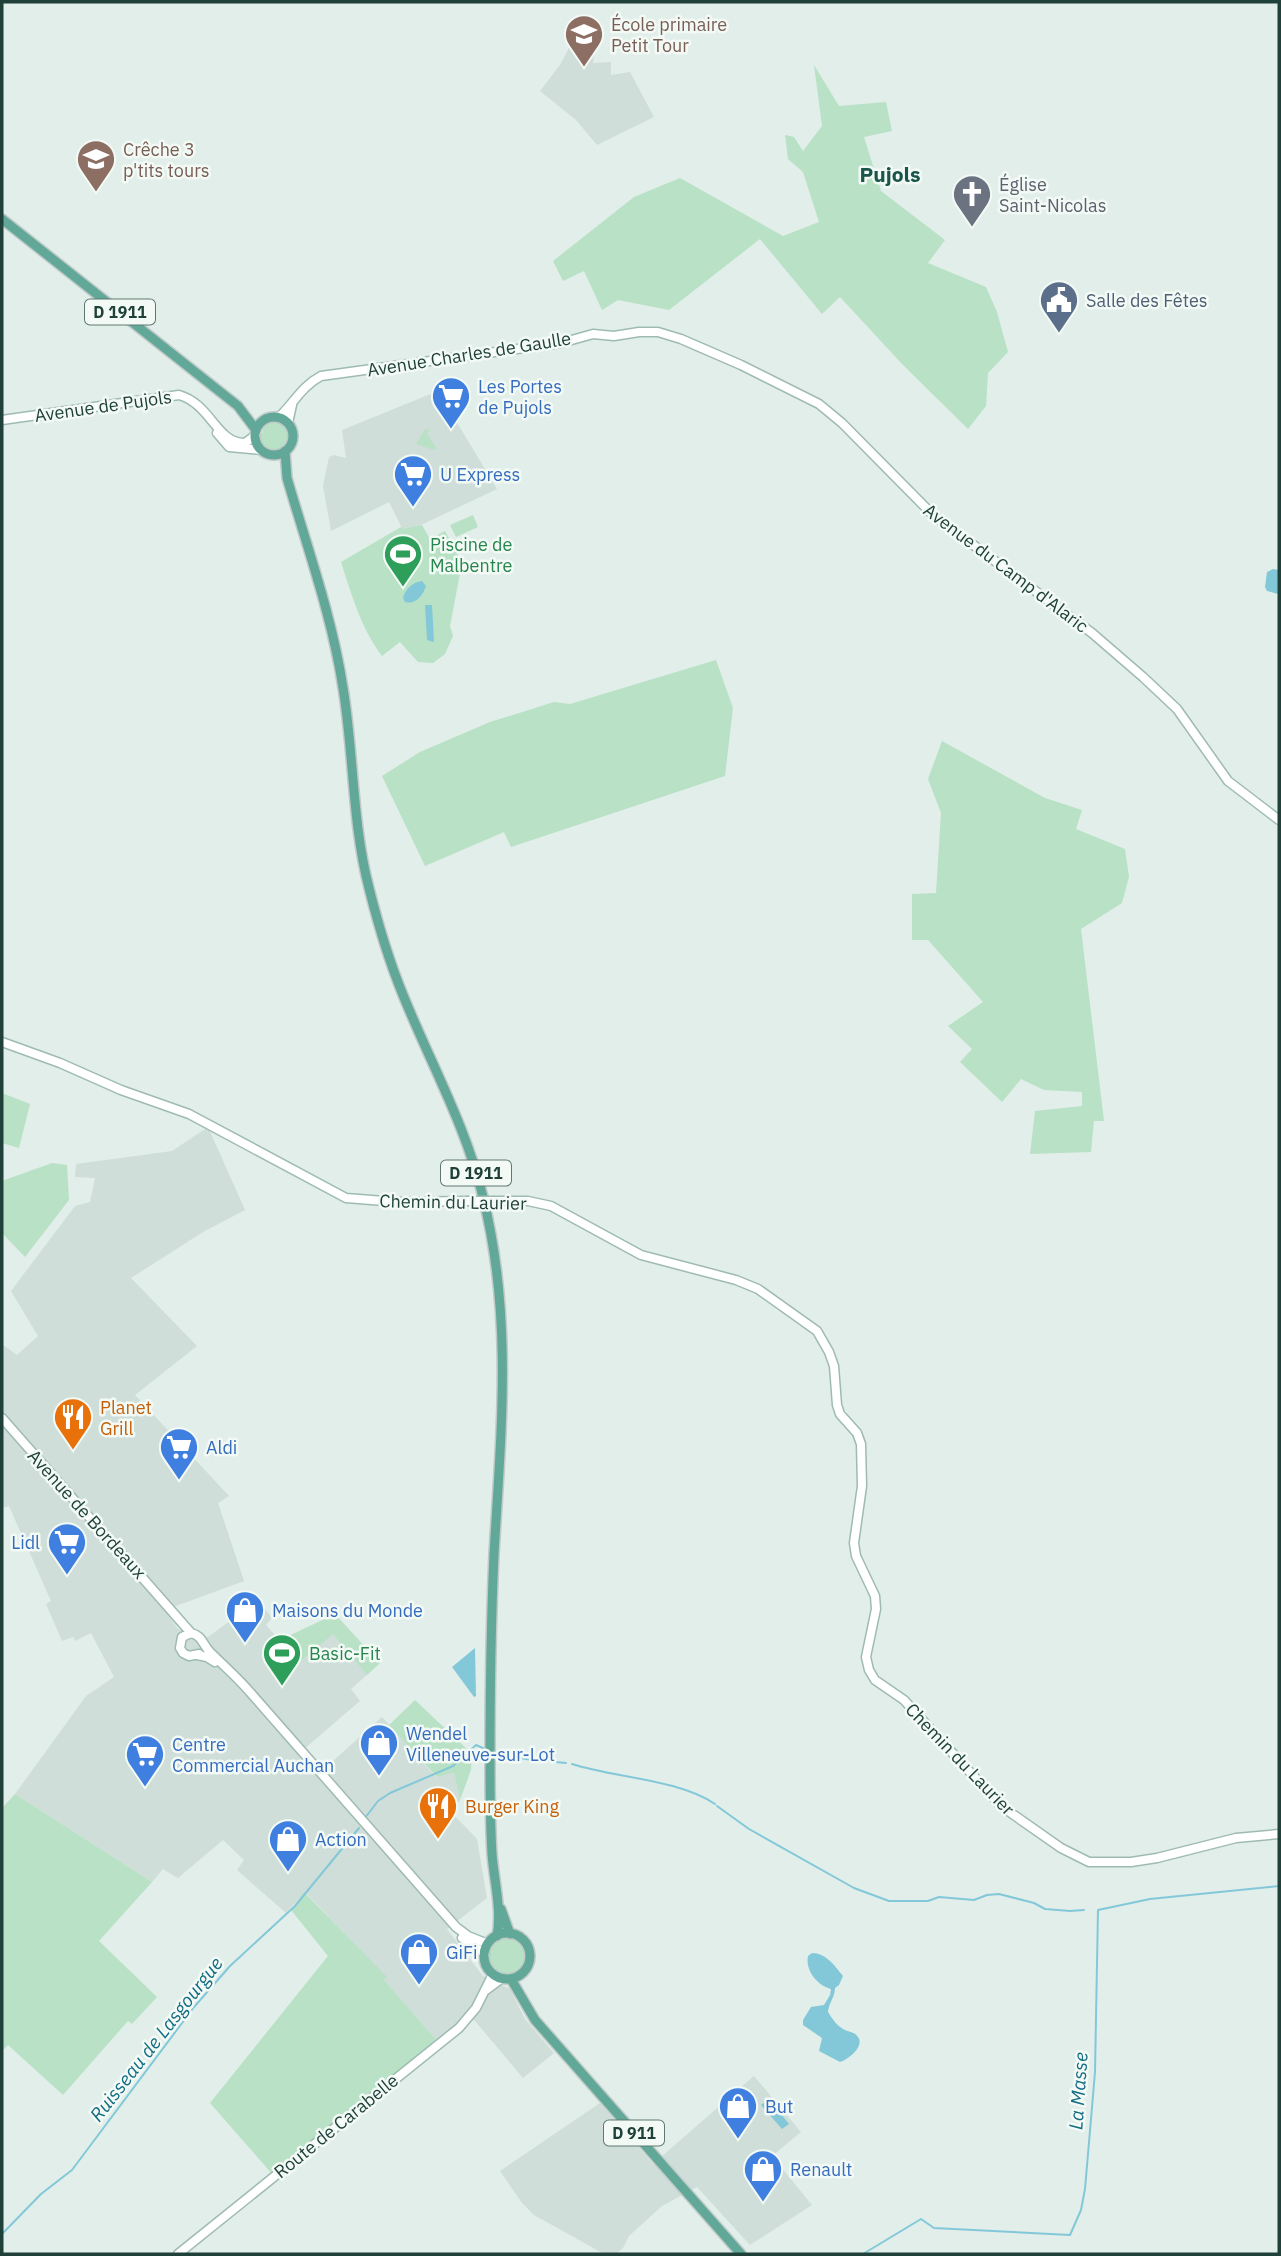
<svg xmlns="http://www.w3.org/2000/svg" width="1281" height="2256" font-family="'IBM Plex Sans',sans-serif">
<style>
.built{fill:#cfded8}
.green{fill:#b8e1c5}
.water{fill:#83c8d9}
.lines{fill:none;stroke-linecap:round;stroke-linejoin:round}
.stream{stroke:#83c8d9;stroke-width:2}
.secondary-casing{stroke:#9ebbb2;stroke-width:11}
.primary-casing{stroke:#c0cac8;stroke-width:12}
.secondary{stroke:#fff;stroke-width:8}
.primary{stroke:#61a899;stroke-width:9}
.secondary-bridge-casing{stroke:#9ebbb2;stroke-width:11;stroke-linecap:butt}
.secondary-bridge{stroke:#fff;stroke-width:8}
.labels{text-anchor:middle;dominant-baseline:central;stroke-width:5;stroke-linejoin:round;paint-order:stroke}
.shield{fill:#f3faf6;stroke:#5f7872;stroke-width:2}
.shield-label{font-size:16px;font-weight:bold;fill:#1f4139}
.education-label{font-size:18px;fill:#785e54;stroke:#f3faf6;text-anchor:start}
.worship-label{font-size:18px;fill:#5b616d;stroke:#f3faf6;text-anchor:start}
.service-label{font-size:18px;fill:#4e5e75;stroke:#f3faf6;text-anchor:start}
.street-label{font-size:18px;fill:#1f4139;stroke:#f3faf6}
.shop-label{font-size:18px;fill:#366cbe;stroke:#f3faf6;text-anchor:start}
.leisure-label{font-size:18px;fill:#27864d;stroke:#f3faf6;text-anchor:start}
.food-label{font-size:18px;fill:#c56008;stroke:#f3faf6;text-anchor:start}
.water-label{font-size:19px;font-style:italic;fill:#126c84;stroke:#f3faf6}
.quarter-label{font-size:21px;font-weight:bold;fill:#195549;stroke:#f3faf6}
</style>
<rect width="100%" height="100%" fill="#e2eee9"/>
<path class="built" d="M571 44 594 53 593 63 611 62V75L630 72 654 117 597 145 576 120 540 91 560 65Z
M438 391 497 489 421 525 403 530 389 502 331 531 323 486 329 457 334 455 346 458 342 430Z
M208 1127 245 1210 203 1232 131 1278 197 1346 135 1395 229 1496 218 1503 244 1581 165 1610 178 1629 208 1637 238 1615 234 1608 257 1599 272 1618 266 1625 299 1662 333 1633 367 1675 351 1689 360 1701 304 1749 323 1770 382 1717 436 1777 454 1771 460 1800 451 1812 477 1839 487 1898 447 1929 483 1976 510 1989 525 2019 554 2053 523 2078 475 2021 467 2015 460 2025 438 2042 384 1980 386 1977 305 1892 286 1913 237 1870 244 1860 223 1840 178 1878 163 1869 152 1882 15 1794 86 1696 114 1677 91 1633 75 1641 73 1637 62 1641 46 1604 51 1601 9 1506 2 1508V1344L17 1355 38 1336 11 1291 75 1206 90 1202 95 1178 75 1177 76 1164 172 1151Z
M754 2076 801 2132 772 2156 812 2205 750 2245 697 2187 662 2206 629 2236 623 2248 616 2254H604L534 2215 522 2203 500 2171 600 2103 653 2164Z"/>
<path class="green" d="M814 65 839 106 886 102 892 131 864 137 881 191 945 240 928 263 986 287 997 312 1008 352 988 373 986 406 968 429 903 365 840 297 822 314 760 239 669 310 618 300 602 310 584 271 563 281 553 261 634 197 680 178 783 236 819 222 803 172 788 159 785 135 794 137 803 151 822 126Z
M277 420C285 424 288 428 289 438L280 449 273 450 261 445 259 438 261 437 263 430 261 427 268 421Z
M425 429 430 431 427 433 436 448 434 450 416 444Z
M473 515 478 527 456 537 450 525Z
M422 525 430 539 445 531 462 563 450 626 453 636 445 654 433 663 418 662 400 642 382 656C361 628 352 596 341 562L401 527 403 529Z
M716 660 733 708 725 776 511 847 504 832 425 866 382 776 420 752 490 722 554 702 570 704Z
M942 741 1045 798 1082 810 1076 829 1125 849 1129 877 1122 903 1081 929 1104 1121H1094L1091 1152 1030 1154 1035 1111 1082 1106V1092L1044 1090 1021 1079 1002 1102 960 1062 972 1049 948 1026 983 1002 928 940H912V894L936 893 941 813 928 779Z
M2 1093 30 1104 19 1148 2 1143Z
M52 1163 67 1165 69 1200 25 1257 2 1233V1181Z
M335 1614 380 1663 367 1675 333 1634 299 1662 280 1640Z
M415 1700 472 1754 471 1770 460 1800 454 1772 437 1777 389 1725Z
M15 1794 152 1882 99 1941 157 1997 132 2024 128 2021 63 2095 8 2045 2 2051V1808Z
M304 1892 387 1977 384 1980 438 2042 274 2176 210 2103 328 1956 291 1910Z
M488 1957a19 19 0 1 1 38 0a19 19 0 1 1-38 0Z"/>
<path class="water" d="M1273 569 1279 570 1278 594 1267 591 1265 587 1267 572Z
M422 581 426 586C423 595 416 605 405 602L403 598C405 589 413 582 422 581Z
M425 605H432L434 642 427 640Z
M475 1648 476 1696 474 1697 452 1667Z
M812 1953C826 1953 835 1966 843 1976L839 1985 835 1988C835 1997 829 2002 828 2012 832 2018 836 2025 843 2029 848 2032 855 2032 858 2037 865 2046 848 2060 840 2062L819 2051 822 2038 803 2025V2020L811 2007 824 2005 830 1995 831 1989C817 1985 805 1970 808 1956Z
M769 2099 789 2124 782 2129 761 2105Z"/>
<g class="lines">
<path class="stream" d="M514 1757 544 1762
M555 1762 566 1763
M572 1764C615 1778 678 1779 715 1804
M717 1806 749 1829 854 1888 889 1901H928L939 1897 974 1900 987 1895 999 1894 1034 1903 1045 1909 1070 1911 1084 1910
M365 1818 378 1801 390 1793 453 1766 476 1745 485 1749
M2 2234 41 2194 72 2170 194 2007 230 1966 295 1906 359 1828
M863 2254 921 2219 934 2228 1070 2235 1081 2210 1085 2189 1095 2072 1098 1910 1150 1899 1279 1886"/>
<g class="secondary-casing">
<path id="secondary" d="M279 417C294 403 302 386 321 376L561 343 593 334 614 336 639 332H658L681 339 741 365 819 404 842 423 933 515 1092 633 1143 677 1177 709 1228 781 1279 820
M2 420 179 395C211 404 217 444 245 443L256 435
M288 423 292 405
M217 433 229 447 262 450
M2 1042 60 1063 121 1090 189 1114 346 1198 397 1202 467 1201
M495 1201H528L551 1206 641 1255 736 1280 758 1289 817 1331 829 1352 834 1366 837 1405 840 1414 857 1433 861 1444 862 1486 854 1543 856 1556 875 1596 876 1609 866 1657 869 1670 875 1680 904 1700 1001 1806 1061 1848 1089 1862H1131L1157 1858 1236 1838 1279 1834
M2 1418 191 1633C203 1636 202 1644 210 1652 223 1665 237 1677 249 1691L456 1927 468 1936 488 1944
M191 1633 182 1637 180 1648 183 1653 189 1656 199 1654
M197 1655 207 1657 215 1662
M462 1938 485 1954
M486 1990 502 1978
M178 2254 459 2028 476 2008 493 1974"/>
</g>
<g class="primary-casing">
<path id="primary" d="M2 219 238 406 256 430
M255 436a19 19 0 1 1 38 0a19 19 0 1 1-38 0Z
M285 451 287 478C307 547 332 616 343 688 354 754 352 823 369 888 378 924 389 961 403 995 430 1062 466 1126 483 1197 513 1317 501 1432 494 1554 491 1622 490 1689 490 1757 490 1789 490 1821 492 1854 494 1881 502 1909 497 1936
M501 1909 510 1934
M484 1956a23 23 0 1 1 46 0a23 23 0 1 1-46 0Z
M511 1979 535 2020 741 2254"/>
</g>
<use href="#secondary" class="secondary"/>
<use href="#primary" class="primary"/>
<g class="secondary-bridge-casing">
<path id="secondary-bridge" d="M467 1201H495"/>
</g>
<use href="#secondary-bridge" class="secondary-bridge"/>
</g>
<defs>
<g id="school-pin" transform="scale(2.0125)"><path d="M0 17L-7.5 6A9.5 9.5 0 1 1 7.5 6Z" fill="#8d6e63" stroke="#f3faf6"/><path d="M0-5L7-2L0 1L-7-2ZM-4 1L0 2.5L4 1V4Q0 6-4 4Z" fill="#fff"/></g>
<g id="church-pin" transform="scale(2.0125)"><path d="M0 17L-7.5 6A9.5 9.5 0 1 1 7.5 6Z" fill="#6b7280" stroke="#f3faf6"/><path d="M-1.2-6h2.4v3.5h3.3v2.4h-3.3V6h-2.4V-.1h-3.3v-2.4h3.3Z" fill="#fff"/></g>
<g id="civic-pin" transform="scale(2.0125)"><path d="M0 17L-7.5 6A9.5 9.5 0 1 1 7.5 6Z" fill="#5c6f8a" stroke="#f3faf6"/><path d="M-.6-6.5H3V-4.5H.6V-3L4-1V1h2V6H-6V1h2V-1L-.6-3ZM-1.2 2.5V6h2.4V2.5Z" fill="#fff"/></g>
<g id="supermarket-pin" transform="scale(2.0125)"><path d="M0 17L-7.5 6A9.5 9.5 0 1 1 7.5 6Z" fill="#3f7fe0" stroke="#f3faf6"/><path d="M-6-5.5h2.5l.6 2H6L4.5 2H-2.5L-4.4-4H-6ZM-1.5 3.2a1.3 1.3 0 1 0 .1 0ZM3 3.2a1.3 1.3 0 1 0 .1 0Z" fill="#fff"/></g>
<g id="stadium-pin" transform="scale(2.0125)"><path d="M0 17L-7.5 6A9.5 9.5 0 1 1 7.5 6Z" fill="#2e9e5b" stroke="#f3faf6"/><path d="M0-5a6.5 5 0 1 0 0 10a6.5 5 0 1 0 0-10ZM-3.5-1.8h7v3.6h-7Z" fill="#fff"/></g>
<g id="restaurant-pin" transform="scale(2.0125)"><path d="M0 17L-7.5 6A9.5 9.5 0 1 1 7.5 6Z" fill="#e8710a" stroke="#f3faf6"/><path d="M-5-6h1v4h1v-4h1v4h1v-4h1v5L-1.5 .5V6h-2V.5L-5-1ZM5-6V6H3V1.5H1.5Q1.5-4 5-6Z" fill="#fff"/></g>
<g id="shop-pin" transform="scale(2.0125)"><path d="M0 17L-7.5 6A9.5 9.5 0 1 1 7.5 6Z" fill="#3f7fe0" stroke="#f3faf6"/><path d="M-5-2.5h2.3a2.7 3.5 0 0 1 5.4 0H5L5.5 6h-11ZM-1.5-2.5h3a1.5 2.3 0 0 0-3 0Z" fill="#fff"/></g>
</defs>
<g fill-rule="evenodd">
<use href="#school-pin" x="584" y="34"/>
<use href="#school-pin" x="96" y="159"/>
<use href="#church-pin" x="972" y="194"/>
<use href="#civic-pin" x="1059" y="300"/>
<use href="#supermarket-pin" x="451" y="396"/>
<use href="#supermarket-pin" x="413" y="474"/>
<use href="#stadium-pin" x="403" y="554"/>
<use href="#restaurant-pin" x="73" y="1417"/>
<use href="#supermarket-pin" x="179" y="1447"/>
<use href="#supermarket-pin" x="67" y="1542"/>
<use href="#shop-pin" x="245" y="1610"/>
<use href="#stadium-pin" x="282" y="1653"/>
<use href="#shop-pin" x="379" y="1743"/>
<use href="#supermarket-pin" x="145" y="1754"/>
<use href="#restaurant-pin" x="438" y="1806"/>
<use href="#shop-pin" x="288" y="1839"/>
<use href="#shop-pin" x="419" y="1952"/>
<use href="#shop-pin" x="738" y="2106"/>
<use href="#shop-pin" x="763" y="2169"/>
</g>
<g class="labels">
<g class="shield">
<rect x="85" y="299.5" width="70" height="25" rx="5"/>
<rect x="441" y="1160.5" width="70" height="25" rx="5"/>
<rect x="604" y="2120.5" width="60" height="25" rx="5"/>
</g>
<g class="shield-label">
<text x="120" y="312">D 1911</text>
<text x="476" y="1173">D 1911</text>
<text x="634" y="2133">D 911</text>
</g>
<g class="education-label">
<text x="611" y="24">École primaire<tspan x="611" dy="21">Petit Tour</tspan></text>
<text x="123" y="149">Crêche 3<tspan x="123" dy="21">p'tits tours</tspan></text>
</g>
<g class="worship-label">
<text x="999" y="184">Église<tspan x="999" dy="21">Saint-Nicolas</tspan></text>
</g>
<g class="service-label">
<text x="1086" y="300">Salle des Fêtes</text>
</g>
<g class="street-label">
<text transform="translate(469 354) rotate(-9)">Avenue Charles de Gaulle</text>
<text transform="translate(103 406) rotate(-8)">Avenue de Pujols</text>
<text transform="translate(1006 568) rotate(37)">Avenue du Camp d'Alaric</text>
<text transform="translate(453 1202) rotate(1)">Chemin du Laurier</text>
<text transform="translate(87 1514) rotate(48)">Avenue de Bordeaux</text>
<text transform="translate(960 1759) rotate(46)">Chemin du Laurier</text>
<text transform="translate(336 2126) rotate(-39)">Route de Carabelle</text>
</g>
<g class="shop-label">
<text x="478" y="386">Les Portes<tspan x="478" dy="21">de Pujols</tspan></text>
<text x="440" y="474">U Express</text>
<text x="206" y="1447">Aldi</text>
<text x="40" y="1542" text-anchor="end">Lidl</text>
<text x="272" y="1610">Maisons du Monde</text>
<text x="406" y="1733">Wendel<tspan x="406" dy="21">Villeneuve-sur-Lot</tspan></text>
<text x="172" y="1744">Centre<tspan x="172" dy="21">Commercial Auchan</tspan></text>
<text x="315" y="1839">Action</text>
<text x="446" y="1952">GiFi</text>
<text x="765" y="2106">But</text>
<text x="790" y="2169">Renault</text>
</g>
<g class="leisure-label">
<text x="430" y="544">Piscine de<tspan x="430" dy="21">Malbentre</tspan></text>
<text x="309" y="1653">Basic-Fit</text>
</g>
<g class="food-label">
<text x="100" y="1407">Planet<tspan x="100" dy="21">Grill</tspan></text>
<text x="465" y="1806">Burger King</text>
</g>
<g class="water-label">
<text transform="translate(156 2039) rotate(-52)">Ruisseau de Lasgourgue</text>
<text transform="translate(1078 2091) rotate(-86)">La Masse</text>
</g>
<g class="quarter-label">
<text x="890" y="174">Pujols</text>
</g>
</g>
<rect width="1281" height="2256" fill="none" stroke="#1f4139" stroke-width="7"/>
</svg>
